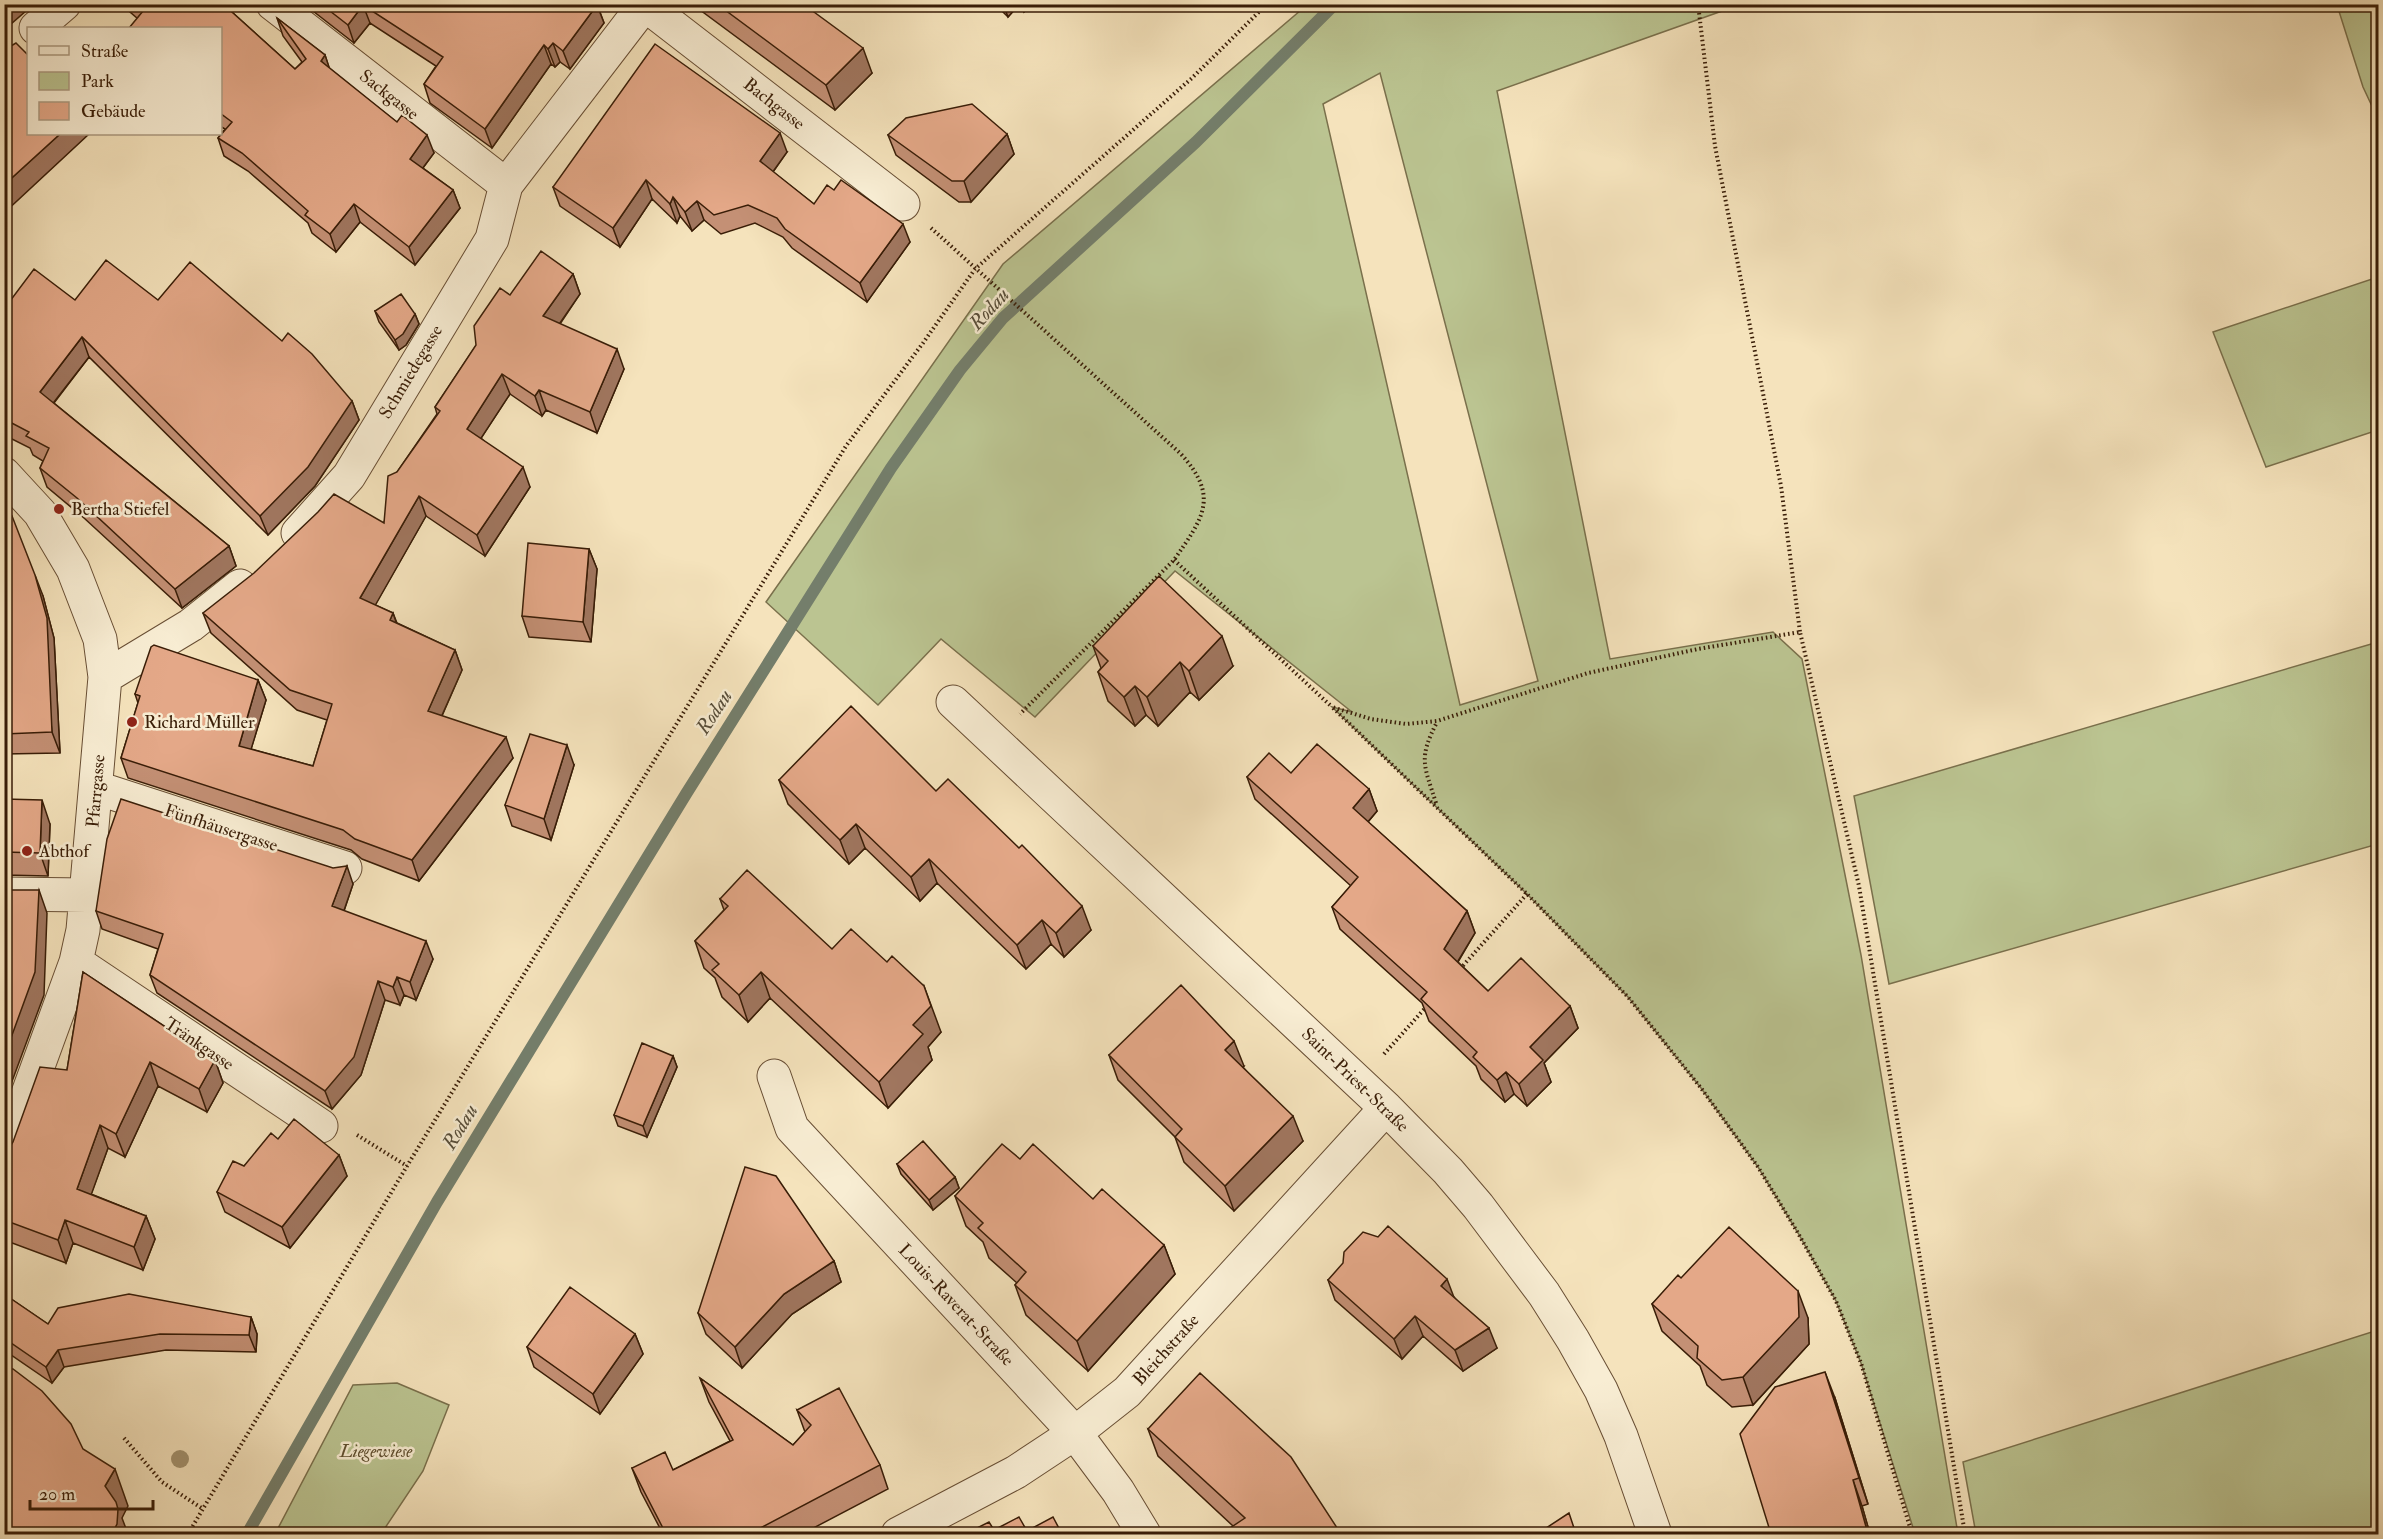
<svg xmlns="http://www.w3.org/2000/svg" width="2383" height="1539" font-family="'IM FELL Double Pica',serif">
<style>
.green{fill:#bbc491;stroke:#7a704c;stroke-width:1.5;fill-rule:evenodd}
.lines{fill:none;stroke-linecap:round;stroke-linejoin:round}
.stream{stroke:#747e6b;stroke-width:12}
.street-casing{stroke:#684e34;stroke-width:35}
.path{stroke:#391d07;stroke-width:4;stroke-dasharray:1.5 3;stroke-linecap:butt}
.street{stroke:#f8edd3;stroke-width:33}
.tree{fill:#a3926f}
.wall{fill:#c49075;stroke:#391d07;stroke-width:1.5}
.shaded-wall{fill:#a0765f;stroke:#391d07;stroke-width:1.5}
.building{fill:#e4a888;stroke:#391d07;stroke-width:1.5}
.poi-dot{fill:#8f2418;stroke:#f8edd3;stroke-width:2}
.labels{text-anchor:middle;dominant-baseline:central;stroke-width:5;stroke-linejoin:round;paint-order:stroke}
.street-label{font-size:18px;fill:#391d07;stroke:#f8edd3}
.poi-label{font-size:18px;fill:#391d07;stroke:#f8edd3;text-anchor:start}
.park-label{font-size:18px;font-style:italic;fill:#604f30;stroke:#f8edd3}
.water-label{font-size:20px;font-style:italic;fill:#574d39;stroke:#f8edd3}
</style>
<rect width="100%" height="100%" fill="#f5e3bc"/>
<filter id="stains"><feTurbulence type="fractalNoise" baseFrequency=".00333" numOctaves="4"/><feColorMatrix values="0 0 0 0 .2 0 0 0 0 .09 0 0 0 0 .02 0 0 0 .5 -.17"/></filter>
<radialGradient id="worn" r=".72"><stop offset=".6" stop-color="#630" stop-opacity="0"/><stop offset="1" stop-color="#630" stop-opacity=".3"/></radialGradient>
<path class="green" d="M1300 5H1739L1497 91 1610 659 1773 632 1802 659 1861 955 1958 1534H1915L1861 1363 1836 1301 1798 1233 1758 1167 1701 1088 1628 997 1527 894 1332 707 1352 712 1175 571 1035 717 941 639 878 705 766 602 1003 264 1301 10ZM1380 73 1538 681 1460 705 1323 104Z
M2337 5H2378V119L2363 87Z
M2378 277V430L2266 467 2213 332Z
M2378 642V844L1889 984 1854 796Z
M2378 1330V1534H1976L1963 1462Z
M397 1383 449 1405 423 1471 381 1534H275L353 1385Z"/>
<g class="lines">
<path class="stream" d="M247 1534 437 1202 686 794 891 468 960 370 1003 318 1196 142 1335 4"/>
<g class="street-casing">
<path id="street" d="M273 4 506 185
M644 4 903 204
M36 28 64 4
M4 474 40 513 73 569 100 639 105 677 83 930 76 962 4 1159
M298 533 349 476 492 239 506 185 645 4
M105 677 191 625 240 586
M953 702 1386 1108 1448 1171 1478 1206 1544 1294 1573 1340 1601 1390 1621 1436 1655 1534
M97 788 345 868
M4 894 87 895
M76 962 321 1126
M774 1076 792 1128 1075 1433 1118 1491 1144 1534
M898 1534 1016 1472 1075 1433 1127 1392 1386 1108"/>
</g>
<path class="path" d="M1698 4 1715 146 1781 486 1800 632
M931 228 1181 454C1220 497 1203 518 1174 560L1020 714
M1174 560 1332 707
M1436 803C1424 765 1418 759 1437 722
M1460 969 1527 894
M1384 1054 1427 1006
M357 1135 407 1166
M124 1438 162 1482 203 1509
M188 1534 407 1166 846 446 923 343 975 269 1192 78 1267 4
M1912 1534 1861 1363 1836 1301 1798 1233 1758 1167 1701 1088 1628 997 1527 894 1332 707 1371 719 1406 724 1437 721 1588 673 1698 649 1800 632 1859 886 1965 1534"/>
<use href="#street" class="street"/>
</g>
<circle class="tree" cx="180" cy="1459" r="9"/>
<path class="wall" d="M122 4H223L295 69 302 62 283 36 277 18 325 55 329 68 434 153 423 168 453 190 460 208 415 265 360 222 336 252 312 233 308 223 248 171 224 156 218 138 225 129 220 126V28L137 18 123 6Z
M304 4H597L604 23 570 69 560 62 555 67 551 64 492 148 430 103 424 84 436 66 370 23 354 43Z
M692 4H803L872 73 835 110Z
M995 4H1031L1024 12 1018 6 1008 17Z
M1007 134 1014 154 971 202H959L896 155 888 135Z
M787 152 773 172 814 204 910 242 867 302 792 248 783 237 755 223 721 234 704 220 692 231 680 216 677 223 652 199 620 247 560 206 553 187Z
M573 274 580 294 560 324 624 369 597 433 546 410 542 416 510 394 481 438 530 487 485 556 426 516 375 605 393 613 397 623 455 650 462 670 442 716 513 758 419 881 362 859 351 850 128 778 121 758 138 703 135 694 258 680 266 700 251 749 313 766 327 720 297 710 211 633 203 613 384 523 397 472 437 414 435 407 510 295Z
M75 300H158L352 401 359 420 315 486 268 535 89 357 54 403 229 546 236 566 182 608 84 518 47 487 40 468 43 461 33 455 30 448 4 435V309Z
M375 311 415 314 419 324 406 345 399 350 379 322Z
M4 518 43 596 54 638 60 753 4 754Z
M589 549 597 569 591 642 529 637 522 616Z
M1093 646 1233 666 1199 700 1190 692 1158 726 1146 715 1135 726 1108 701 1098 672 1101 668Z
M574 765 551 840 512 826 505 805Z
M1291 773 1369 789 1377 811 1368 822 1467 911 1475 933 1458 962 1488 991 1570 1006 1578 1028 1544 1063 1551 1082 1527 1106 1514 1094 1505 1102 1481 1079 1476 1066 1429 1021 1422 1003 1340 929 1332 907 1351 886 1255 799 1247 777Z
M779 780 936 791 1091 930 1064 957 1051 944 1026 969 937 883 920 901 865 848 849 864 788 804Z
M4 799 50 824 48 876 4 875Z
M353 884 344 911 433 959 416 1000 404 995 400 1005 385 1000 361 1075 332 1109 157 993 150 975 158 949 102 929 96 911Z
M720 899 832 949 941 1032 928 1047 932 1060 888 1108 770 998 748 1022 722 997 715 978 704 968 695 941 724 910Z
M83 972 215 1060 223 1083 207 1112 158 1086 125 1157 108 1148 91 1194 146 1216 155 1239 143 1270 73 1243 66 1263 4 1240V1151L8 1150 67 1070Z
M1109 1055 1244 1066 1243 1067 1303 1141 1234 1211 1184 1162 1175 1137 1118 1080Z
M673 1056 677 1067 647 1137 618 1126 614 1115Z
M278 1139 339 1155 347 1176 290 1248 225 1212 217 1192 244 1166Z
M897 1164 955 1177 959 1188 933 1210 901 1174Z
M955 1196 1093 1199 1164 1245 1175 1274 1088 1371 1026 1315 1015 1285 1017 1283 989 1258 983 1242 966 1226Z
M834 1261 841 1282 792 1314 742 1368 706 1334 698 1313Z
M1681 1278 1808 1318 1809 1344 1753 1405 1732 1407 1707 1385 1700 1366 1662 1331 1652 1304Z
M1328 1280 1454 1297 1497 1348 1463 1371 1423 1336 1402 1359 1335 1300Z
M4 1294 48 1324 251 1317 257 1334 256 1352 166 1350 64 1367 52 1383 4 1350Z
M635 1334 643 1354 600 1414 534 1367 527 1347Z
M700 1378 793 1445 805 1432 797 1410 880 1465 888 1489 802 1534H663L641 1492 632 1468 673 1470 730 1441 709 1402Z
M1835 1398 1868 1504 1862 1506 1870 1534H1771Z
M1148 1429 1341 1534H1229L1227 1530 1233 1526 1158 1456Z"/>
<path class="shaded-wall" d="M4 4H34L4 30Z
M1003 4H1018V6L1008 17Z
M1022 4H1031L1024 12Z
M363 5 370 23 354 43 348 25Z
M597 5 604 23 570 69 563 51Z
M553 43 560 62 555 67 548 49Z
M544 45 551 64 492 148 485 129Z
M863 48 872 73 835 110 826 85Z
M325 55 331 73 321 61Z
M780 133 787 152 767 180 760 161Z
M60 134H89L4 213V185Z
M1007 134 1014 154 971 202 964 181Z
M427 135 434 153 416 177 410 159Z
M646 180 652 199 620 247 613 228Z
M453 190 460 208 415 265 409 247Z
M673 197 680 216 677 223 670 204Z
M697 201 704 220 692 231 685 212Z
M354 204 360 222 336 252 330 234Z
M903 224 910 242 867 302 860 283Z
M573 274 580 294 551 336 543 316Z
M415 314 419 324 406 345 399 350 395 340Z
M82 337 89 357 47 411 40 392Z
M617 349 624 369 597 433 590 412Z
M502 374 510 394 474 449 467 429Z
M539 390 546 410 542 416 535 396Z
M352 401 359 420 315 486 268 535 260 516Z
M523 467 530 487 485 556 477 535Z
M419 496 426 516 368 618 360 598Z
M229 546 236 566 182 608 175 589Z
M589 549 597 569 591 642 583 622Z
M35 575 43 596 54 638 60 753 52 732Z
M393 613 400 634 390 620Z
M1222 636 1233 666 1199 700 1189 671Z
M455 650 462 670 435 731 428 711Z
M1180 662 1190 692 1158 726 1147 697Z
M258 680 266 700 246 766 239 746Z
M1135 686 1146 715 1135 726 1124 697Z
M506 737 513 758 419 881 412 860Z
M567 745 574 765 551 840 544 819Z
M1369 789 1377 811 1361 830 1353 808Z
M42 800 50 824 48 876 40 853Z
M856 824 865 848 849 864 840 840Z
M929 859 937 883 920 901 911 877Z
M347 866 353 884 339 925 332 906Z
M39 890 47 913 44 995 4 1103V1057Z
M1082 906 1091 930 1064 957 1056 933Z
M1467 911 1475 933 1452 971 1444 949Z
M1042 920 1051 944 1026 969 1017 945Z
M426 941 433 959 416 1000 410 982Z
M761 972 770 998 748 1022 739 995Z
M397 977 404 995 400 1005 393 987Z
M378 981 385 1000 361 1075 332 1109 325 1091Z
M924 986 941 1032 928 1047 932 1060 888 1108 879 1082 913 1025Z
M1570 1006 1578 1028 1544 1063 1551 1082 1527 1106 1519 1084 1530 1047Z
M1234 1041 1244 1066 1235 1075 1225 1050Z
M673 1056 677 1067 647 1137 643 1126Z
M215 1060 223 1083 207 1112 199 1089Z
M150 1062 158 1086 125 1157 116 1134Z
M1506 1072 1514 1094 1505 1102 1497 1080Z
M1293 1116 1303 1141 1234 1211 1225 1186Z
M100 1125 108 1148 85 1212 77 1189Z
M339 1155 347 1176 290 1248 282 1227Z
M955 1177 959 1188 933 1210 929 1200Z
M146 1216 155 1239 143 1270 134 1247Z
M65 1220 73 1243 66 1263 58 1240Z
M1164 1245 1175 1274 1088 1371 1077 1341Z
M834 1261 841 1282 792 1314 742 1368 735 1347 784 1294Z
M1447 1279 1455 1300 1441 1286Z
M1798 1291 1808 1318 1809 1344 1753 1405 1743 1377Z
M1415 1316 1423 1336 1402 1359 1394 1339Z
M251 1317 257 1334 256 1352 249 1335Z
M1489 1328 1497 1348 1463 1371 1455 1350Z
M635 1334 643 1354 600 1414 593 1394Z
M58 1350 64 1367 52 1383 46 1367Z
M1825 1372 1835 1398 1868 1504 1859 1478Z
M115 1469 128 1506 122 1518 128 1534H109L105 1486Z
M1853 1480 1862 1506 1870 1534H1868Z"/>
<path class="building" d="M135 4H223L295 69 306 59 277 18 325 55 321 61 397 122 402 115 427 135 410 159 453 190 409 247 354 204 330 234 305 215 308 211 242 153 218 138 232 122 220 113V28H129L143 11Z
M321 4H597V5L563 51 553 43 548 49 544 45 485 129 424 84 443 57 363 5 348 25Z
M717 4H803L863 48 826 85Z
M16 43 28 55V134H60L4 185V50Z
M655 44 780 133 760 161 814 204 827 185 834 190 841 180 903 224 860 283 785 229 777 218 748 205 714 215 697 201 685 212 673 197 670 204 646 180 613 228 553 187Z
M972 104 1007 134 964 181H952L888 135 906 118Z
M541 251 573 274 543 316 617 349 590 412 539 390 535 396 502 374 467 429 523 467 477 535 419 496 360 598 393 613 390 620 455 650 428 711 506 737 412 860 355 839 343 830 121 758 140 696 135 694 151 647 154 645 258 680 239 746 313 766 332 704 290 690 203 613 254 573 318 512 334 494 384 523 388 476 397 472 440 411 435 407 476 345 474 326 500 288 510 295Z
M106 260 158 300 190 262 282 341 288 333 312 354 352 401 308 467 260 516 82 337 40 392 229 546 175 589 77 498 40 468 49 448 26 436 29 432 4 419V309L34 269 75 300Z
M401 294 415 314 403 334 395 340 375 311Z
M12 516 35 575 47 618 52 732 4 734V518Z
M528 543 589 549 583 622 522 616Z
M1159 576 1222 636 1189 671 1180 662 1147 697 1135 686 1124 697 1098 672 1108 661 1093 646Z
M851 706 936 791 948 779 1019 848 1022 845 1082 906 1056 933 1042 920 1017 945 929 859 911 877 856 824 840 840 779 780Z
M530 734 567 745 544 819 505 805Z
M1317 744 1369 789 1353 808 1467 911 1444 949 1488 991 1521 958 1570 1006 1530 1047 1543 1060 1519 1084 1506 1072 1497 1080 1473 1057 1477 1052 1421 999 1427 992 1332 907 1358 877 1247 777 1269 753 1291 773Z
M4 799 42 800 40 853 4 852Z
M121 799 333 868 347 866 332 906 426 941 410 982 397 977 393 987 378 981 354 1057 325 1091 150 975 163 934 96 911 107 839Z
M747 870 832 949 851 929 887 962 892 956 924 986 931 1006 913 1025 923 1034 879 1082 761 972 739 995 712 970 719 964 695 941 728 906 720 899Z
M4 890H39L35 972 4 1057Z
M83 972 215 1060 199 1089 150 1062 116 1134 100 1125 77 1189 146 1216 134 1247 65 1220 58 1240 4 1220V1151L8 1150 13 1142 40 1067 67 1070Z
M1181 985 1234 1041 1225 1050 1293 1116 1225 1186 1175 1137 1182 1129 1109 1055Z
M642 1043 673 1056 643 1126 614 1115Z
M294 1119 339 1155 282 1227 217 1192 233 1161 244 1166 271 1133 278 1139Z
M923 1141 955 1177 929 1200 897 1164Z
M1002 1144 1020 1159 1033 1144 1093 1199 1102 1189 1164 1245 1077 1341 1015 1285 1026 1272 978 1228 983 1223 955 1196Z
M745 1167 776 1176 834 1261 784 1294 735 1347 698 1313Z
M1388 1226 1447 1279 1441 1286 1489 1328 1455 1350 1415 1316 1394 1339 1328 1280 1343 1263 1344 1252 1363 1232 1378 1237Z
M1729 1227 1798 1291 1799 1317 1743 1377 1722 1380 1697 1358 1698 1346 1652 1304 1678 1275 1681 1278Z
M570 1287 635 1334 593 1394 527 1347Z
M4 1294 48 1324 58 1308 129 1294 251 1317 249 1335 160 1334 58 1350 46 1367 4 1338Z
M4 1368 13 1369 42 1391 71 1424 83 1449 115 1469 105 1486 116 1502 118 1509 117 1524 113 1532 109 1534H4Z
M1825 1372 1859 1478 1853 1480 1868 1534H1771L1740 1434 1775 1387Z
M1200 1373 1291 1457 1341 1534H1231L1227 1530 1245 1518 1148 1429Z
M700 1378 793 1445 811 1425 797 1410 839 1388 880 1465 749 1534H666L632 1468 665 1452 673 1470 733 1440Z
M1569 1513 1576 1534H1537Z
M1019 1517 1027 1531 1053 1517 1062 1534H965L989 1522 994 1530Z"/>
<g class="poi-dot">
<circle cx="59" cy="509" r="6"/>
<circle cx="132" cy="722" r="6"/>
<circle cx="27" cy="851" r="6"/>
</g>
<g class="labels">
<g class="street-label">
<text transform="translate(389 95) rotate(38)">Sackgasse</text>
<text transform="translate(774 104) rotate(38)">Bachgasse</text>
<text transform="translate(411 372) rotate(-59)">Schmiedegasse</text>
<text transform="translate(96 791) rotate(-85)">Pfarrgasse</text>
<text transform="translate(221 828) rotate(18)">Fünfhäusergasse</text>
<text transform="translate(199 1044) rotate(34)">Tränkgasse</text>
<text transform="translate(1355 1080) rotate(44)">Saint-Priest-Straße</text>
<text transform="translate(956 1305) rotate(47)">Louis-Raverat-Straße</text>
<text transform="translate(1166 1350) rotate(-48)">Bleichstraße</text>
</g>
<g class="poi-label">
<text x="71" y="509">Bertha Stiefel</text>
<text x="144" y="722">Richard Müller</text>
<text x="39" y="851">Abthof</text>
</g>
<g class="park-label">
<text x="376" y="1451">Liegewiese</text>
</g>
<g class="water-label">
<text transform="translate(989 309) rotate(-48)">Rodau</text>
<text transform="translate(714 712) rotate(-57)">Rodau</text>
<text transform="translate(460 1127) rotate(-59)">Rodau</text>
</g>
</g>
<rect width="2383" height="1539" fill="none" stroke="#f5e3bc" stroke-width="24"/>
<rect x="6" y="6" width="2371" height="1527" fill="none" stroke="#391d07" stroke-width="3"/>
<rect x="12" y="12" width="2359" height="1515" fill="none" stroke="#391d07" stroke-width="1.5"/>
<rect x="27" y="27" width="195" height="108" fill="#f8edd3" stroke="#ac9a81" stroke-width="1.5"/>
<rect x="39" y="46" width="30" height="9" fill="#f8edd3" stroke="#ac9a81" stroke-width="1.5"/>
<text x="81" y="57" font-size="18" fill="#391d07">Straße</text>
<rect x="39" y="72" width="30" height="18" fill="#bbc491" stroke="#ac9a81" stroke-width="1.5"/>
<text x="81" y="87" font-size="18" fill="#391d07">Park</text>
<rect x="39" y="102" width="30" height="18" fill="#e4a888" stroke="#ac9a81" stroke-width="1.5"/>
<text x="81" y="117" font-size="18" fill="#391d07">Gebäude</text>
<path d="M30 1500v9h123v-9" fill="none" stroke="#391d07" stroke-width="3"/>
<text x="39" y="1500" font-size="18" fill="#391d07" stroke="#f8edd3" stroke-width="4.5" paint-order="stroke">20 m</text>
<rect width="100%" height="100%" filter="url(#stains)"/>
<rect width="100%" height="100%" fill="url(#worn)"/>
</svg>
